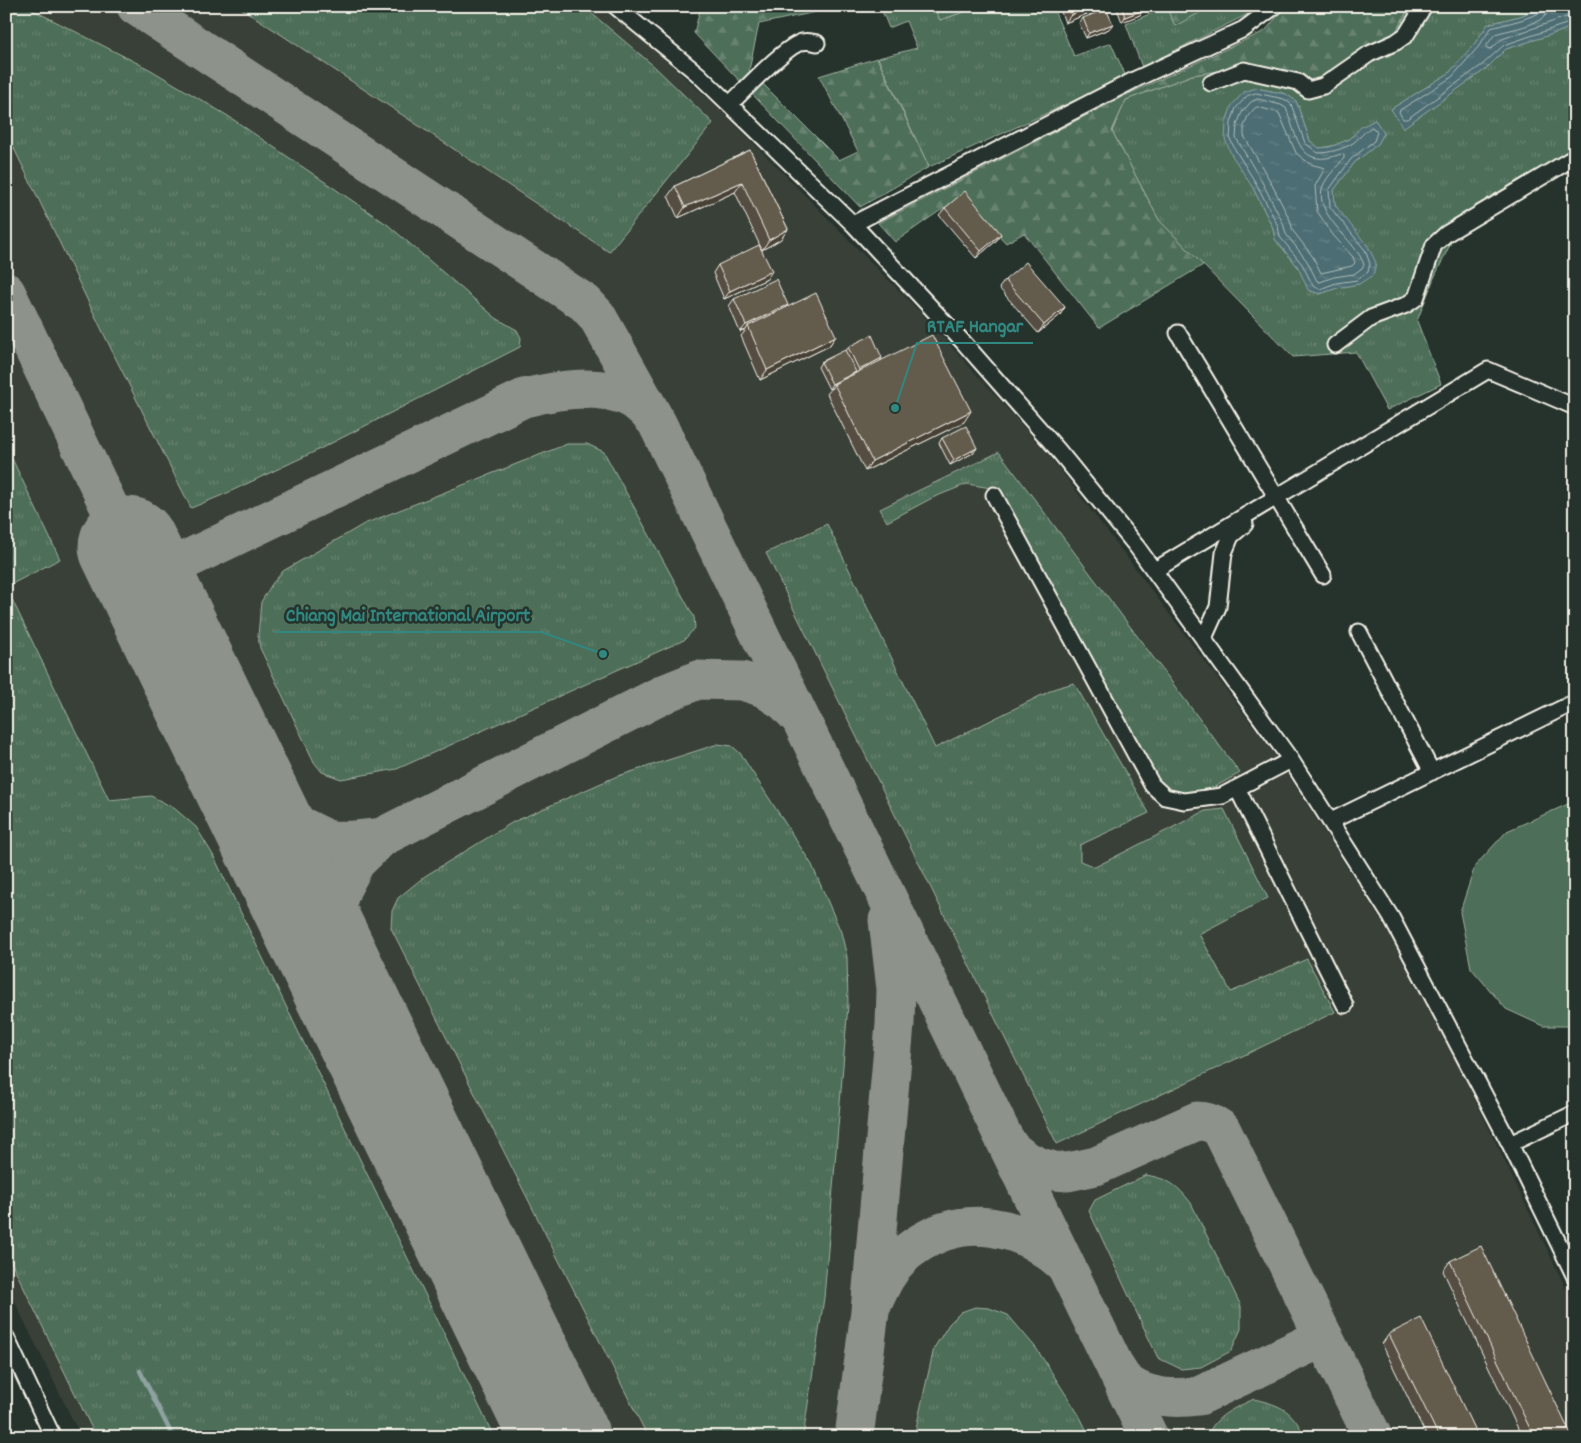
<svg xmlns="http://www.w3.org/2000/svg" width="1581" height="1443" font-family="Dekko,sans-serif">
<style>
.built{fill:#393f37}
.grass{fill:url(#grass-tufts);stroke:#a0b0a0;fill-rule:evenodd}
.forest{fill:url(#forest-firs);stroke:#a0b0a0}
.pitch{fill:#4d6e59;stroke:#a0b0a0}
.water{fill:url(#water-ripples);stroke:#8fa2a2}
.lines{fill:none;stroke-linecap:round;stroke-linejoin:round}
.shore{stroke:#b1bcb9;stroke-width:1}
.stream{stroke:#8fa2a2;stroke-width:4.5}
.taxiway{stroke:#8d928a;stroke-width:39}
.runway{stroke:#8d928a;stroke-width:99}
.minor-casing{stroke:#f4f1e8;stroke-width:19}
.minor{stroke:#26332d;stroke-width:15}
.wall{fill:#564e42;stroke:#f4f1e8}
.shaded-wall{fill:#464036;stroke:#f4f1e8}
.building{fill:#645b4d;stroke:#f4f1e8}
.leader{fill:none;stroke:#318880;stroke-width:2}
.callout-dot{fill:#318880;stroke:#26332d;stroke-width:2}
.callout-label{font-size:20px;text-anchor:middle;font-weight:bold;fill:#318880;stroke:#26332d;stroke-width:5;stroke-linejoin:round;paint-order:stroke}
</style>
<defs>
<pattern id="grass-tufts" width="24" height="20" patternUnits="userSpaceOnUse" patternTransform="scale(1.25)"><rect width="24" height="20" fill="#4d6e59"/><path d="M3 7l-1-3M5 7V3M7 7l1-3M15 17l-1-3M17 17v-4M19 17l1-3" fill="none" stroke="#678371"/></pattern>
<pattern id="forest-firs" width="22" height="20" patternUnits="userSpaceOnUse" patternTransform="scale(1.25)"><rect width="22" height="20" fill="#4d6e59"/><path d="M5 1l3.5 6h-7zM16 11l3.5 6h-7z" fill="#678371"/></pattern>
<pattern id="water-ripples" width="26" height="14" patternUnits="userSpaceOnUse" patternTransform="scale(1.25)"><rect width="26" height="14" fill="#4c6d73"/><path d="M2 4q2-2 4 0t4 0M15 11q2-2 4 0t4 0" fill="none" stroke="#668287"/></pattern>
</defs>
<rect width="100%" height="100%" fill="#26332d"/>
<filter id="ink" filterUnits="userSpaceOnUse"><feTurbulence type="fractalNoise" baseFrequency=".02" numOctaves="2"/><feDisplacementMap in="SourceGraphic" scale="10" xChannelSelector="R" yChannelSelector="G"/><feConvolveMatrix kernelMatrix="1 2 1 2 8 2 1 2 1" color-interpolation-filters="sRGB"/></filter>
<g filter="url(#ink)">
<path class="built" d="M6 6H602L648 44 723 112 923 315 1048 454 1123 552 1276 756 1382 922 1442 1031 1575 1307V1437H81L6 1284Z"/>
<path class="grass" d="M6 6H25L151 70 228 116 388 225 496 318 517 330 521 338 520 347 314 452 225 494 191 508 115 357 6 132Z
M238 6H583L655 67 713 123 609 252Z
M880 6H933L940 20 982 6H1052L1074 56 1111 43 1126 77 929 167 878 58 917 48 906 21 889 28Z
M1212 6H1244L1248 14 1142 67 1126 24 1166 7 1175 25Z
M1410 6H1545L1520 16 1488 24 1475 43 1449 73 1391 109 1404 127 1486 69 1506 49 1559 32 1575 25V166L1456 232 1434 278 1417 321 1441 384 1387 410 1356 352 1293 357 1159 220 1112 131 1126 100 1192 75 1253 66 1394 35ZM1256 88 1286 94 1296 101 1310 141 1319 148C1329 147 1343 144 1351 137 1361 130 1363 126 1375 120L1384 133 1378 144 1355 162 1334 190 1335 205 1348 223 1359 284 1337 288 1320 294 1309 290 1298 267 1275 239 1273 228 1253 188 1226 122C1232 104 1237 95 1256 88Z
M567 444H587L604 452 694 617 695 628 684 640 397 769 341 779 322 772 314 762 260 648 258 636 261 602 272 584 283 571 364 524Z
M6 446 60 559 6 587 109 800 151 796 174 808 196 827 213 855 494 1437H96L6 1251Z
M999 452 1240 773 1200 795 1178 801 1161 791 1003 506 991 488 967 484 932 498 887 522 880 509Z
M827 524 935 748 1056 688 1074 683 1149 813 1080 845V861L1095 867 1205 811 1224 809 1268 898 1199 934 1231 992 1307 959 1335 1012 1057 1144 766 553Z
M718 744 732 746 740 753 812 865 831 909 841 932 847 957 848 1005 824 1298 803 1437H648L391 928 392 911 398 898 425 876 513 822 615 777Z
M1146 1175C1169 1179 1177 1185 1191 1203L1241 1306V1329L1231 1351 1201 1367 1181 1369 1158 1358 1089 1211 1095 1200Z
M975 1307 989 1308 1008 1315 1036 1348 1079 1415 1090 1437H914L934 1348 949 1324 961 1312Z
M1254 1399C1283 1406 1292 1410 1305 1437H1207C1215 1415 1235 1408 1254 1399Z"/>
<path class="forest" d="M701 6H835V8L759 24 749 70 839 160 858 151 819 76 877 58 929 167 860 207 694 33Z
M933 6H982L940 20Z
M1166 6H1212L1175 26Z
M1286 6H1410L1394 35 1314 82 1253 66 1192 75 1126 100 1112 131 1159 220 1203 265 1099 328 1024 233 1006 243 961 196 895 242 878 223 1124 96 1265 31Z"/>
<path class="pitch" d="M1575 801V1026H1543L1506 1009 1471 968 1460 912 1475 866 1507 831Z"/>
<path class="water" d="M1545 6H1575V25L1559 32 1506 49 1486 69 1403 128 1391 109 1449 73 1475 43 1488 24 1520 16Z
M1256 88 1286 94 1296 101 1310 141 1319 148 1330 147 1350 139 1361 127 1375 120 1384 133 1378 144 1355 162 1334 190 1335 205 1369 248 1376 263 1373 275 1359 284 1337 288 1320 294 1308 290 1298 267 1275 239 1273 228 1253 188 1231 154 1225 139 1226 122 1232 105 1244 92Z"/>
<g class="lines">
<path class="shore" d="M1544 6V10L1540 13 1521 20 1491 28 1479 46 1452 77 1400 110 1399 112 1403 119H1407L1482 65 1504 45 1575 21
M1550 6C1549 25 1510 29 1495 34L1487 45V48L1491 49 1502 39 1575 14
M1256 93 1284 99 1291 104 1305 143 1318 153C1329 153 1344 149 1353 143 1360 138 1364 131 1372 127L1377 132 1374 141 1351 159 1329 190 1330 207 1365 250 1370 264 1368 272 1357 280 1336 283 1320 289 1313 286 1302 264 1280 237 1278 226 1257 185 1236 151 1230 139 1231 123 1236 108 1247 96Z
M1258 99 1281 105 1286 108C1298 139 1299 170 1341 154L1344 155V158C1338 166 1327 176 1323 186 1312 215 1357 240 1364 265L1362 268 1354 274 1334 277 1320 282 1317 281 1307 261 1286 234 1283 223 1262 182 1236 138 1237 125 1242 112 1251 102Z
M1258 107 1279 113 1296 153 1310 164 1325 168 1315 186 1317 211 1333 235 1353 257 1355 263 1352 266 1321 273 1313 257 1293 231 1290 220 1269 179 1244 136V126L1248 116 1255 108Z"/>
<path class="stream" d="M140 1371 173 1437"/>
<path class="taxiway" d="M136 6 585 303 597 316 658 425 1149 1437
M6 292 128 546
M144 580 524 398C556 390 601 382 632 399 640 404 647 411 653 418
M234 765C256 793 281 818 313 832 318 834 323 838 327 839 342 842 367 839 382 837
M348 999 334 947 333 915 342 888 356 862 382 837 668 692 698 680 742 681 764 688 785 702 798 716
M1006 1141 1011 1149 1025 1160 1040 1167 1054 1171 1068 1172 1096 1166 1197 1121C1207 1121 1213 1123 1221 1129L1373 1437
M874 1301C879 1290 883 1280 890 1271 896 1261 905 1253 914 1247 964 1212 1022 1224 1064 1264
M1116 1369C1119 1373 1122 1379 1126 1382 1146 1399 1175 1399 1199 1396L1324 1337
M854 1437 870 1311 895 1024 896 989 888 920"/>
<path class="runway" d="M128 546 560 1437"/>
<g class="minor-casing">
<path id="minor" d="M615 6 698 74 853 224 965 344 1058 450 1137 547 1291 760 1391 917 1510 1144 1575 1277
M1211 83 1244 70 1298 82 1308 90 1323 86 1369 54 1396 42 1406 35 1424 6
M730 104C744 91 785 46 802 42 806 41 813 42 817 43
M853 224 1138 78 1244 29 1275 6
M1178 333 1323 575
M1335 345 1371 318 1406 305 1416 298 1434 245 1446 234 1575 157
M994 495 1152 785 1165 797 1184 801 1222 796 1291 760
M1155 570 1488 370 1575 407
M1359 632 1432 772
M1204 638 1218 607 1224 553 1231 536 1245 524
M1237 788 1345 1005
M1331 821 1575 702
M1510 1144 1575 1113
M6 1337 53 1437"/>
</g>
<use href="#minor" class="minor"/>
</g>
<path class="wall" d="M1059 6H1106L1065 23Z
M1116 6H1142L1143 10 1140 15 1122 22Z
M1083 18 1109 29 1086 38 1079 23Z
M750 150 788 229 781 239 762 250 735 192 678 218 668 196 675 186Z
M945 208 1001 234 996 241 976 258 939 215Z
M718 265 767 279 724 299 713 273Z
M1005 280 1065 307 1060 315 1038 333 999 288Z
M734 299 788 305 786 307 836 336 829 346 760 380 741 336 746 330 740 332 729 306Z
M848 347 880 361 964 422 865 471 827 394 832 388 829 389 818 367 821 362 846 351Z
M942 438 977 448 973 453 950 465 939 443Z
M1450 1261 1572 1437H1522L1443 1271Z
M1389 1334 1478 1437H1427L1382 1344Z"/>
<path class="shaded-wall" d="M1092 6H1106L1065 23 1071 15Z
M1143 10 1140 15 1122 22 1125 17Z
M1113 24 1109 29 1086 38 1089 33Z
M742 182 735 192 678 218 685 207Z
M788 229 781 239 762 250 769 240Z
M1001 234 996 241 976 258 981 251Z
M772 271 767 279 724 299 730 291Z
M788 305 783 312 748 326 746 330 740 332 746 325Z
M1065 307 1060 315 1038 333 1044 325Z
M836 336 829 346 760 380 767 370Z
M882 358 879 363 856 375 859 370Z
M856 372 852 377 834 384 832 388 829 389 832 384Z
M971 411 964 422 865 471 872 461Z
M977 448 973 453 950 465 954 460Z"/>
<path class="building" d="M1067 6H1092L1071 15Z
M1121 6H1142L1143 10 1125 17Z
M1106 9 1113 24 1089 33 1083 18Z
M750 150 788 229 769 240 742 182 685 207 675 186Z
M965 191 1001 234 981 251 945 208Z
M759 245 772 271 730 291 718 265Z
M1026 262 1065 307 1044 325 1005 280Z
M776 279 788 305 746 325 734 299Z
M816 293 836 336 767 370 748 326Z
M872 335 882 358 859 370 848 347Z
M932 335 971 411 872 461 834 384Z
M845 350 856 372 832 384 821 362Z
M966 426 977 448 954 460 942 438Z
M1481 1246 1572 1437H1534L1450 1261Z
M1421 1318 1478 1437H1439L1389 1334Z"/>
</g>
<path class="leader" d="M895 408L917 343H1033M603 654L541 632H276"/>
<g class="callout-dot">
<circle cx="895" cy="408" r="5"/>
<circle cx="603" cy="654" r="5"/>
</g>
<g class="callout-label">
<text x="975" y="332">RTAF Hangar</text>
<text x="408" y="621">Chiang Mai International Airport</text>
</g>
<rect width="1581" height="1443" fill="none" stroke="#26332d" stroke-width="25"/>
<rect x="12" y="12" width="1556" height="1418" fill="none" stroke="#f4f1e8" stroke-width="2" filter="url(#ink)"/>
</svg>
